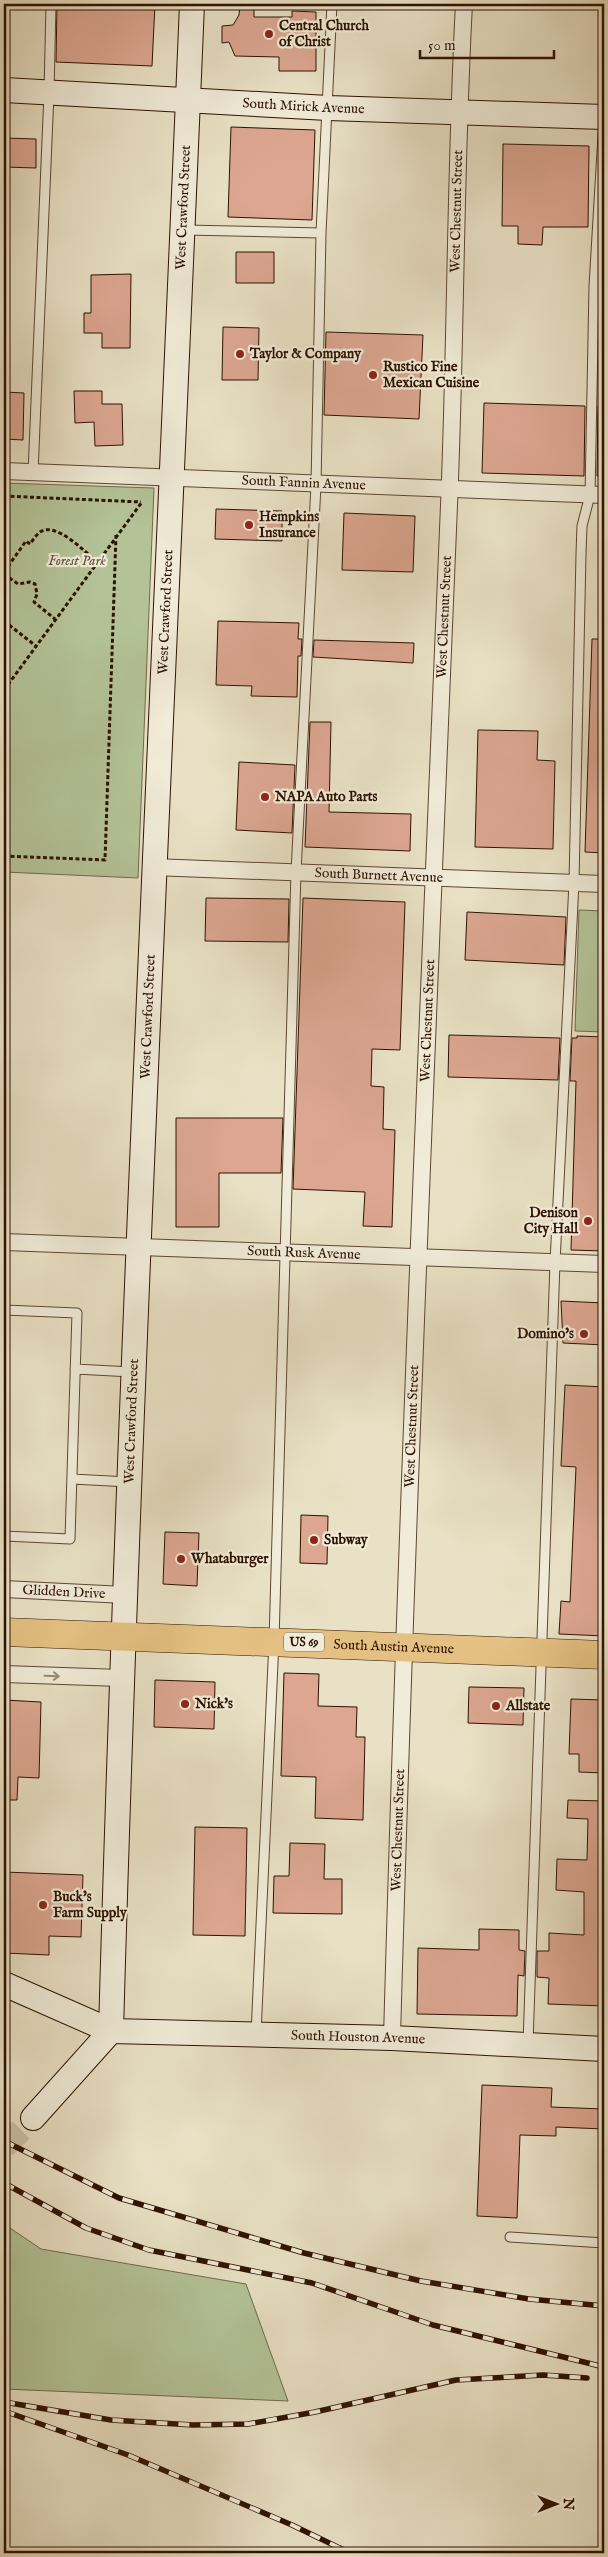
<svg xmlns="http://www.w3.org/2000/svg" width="608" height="2557" font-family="'IM FELL English',serif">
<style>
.green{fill:#b3c397;stroke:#706a4c}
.building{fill:#dca691;stroke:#2d1200}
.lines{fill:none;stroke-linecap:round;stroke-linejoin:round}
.secondary-tunnel{stroke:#cdc2a7;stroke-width:24;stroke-dasharray:24 12;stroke-linecap:butt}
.lane-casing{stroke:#5c4631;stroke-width:11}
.street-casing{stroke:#5c4631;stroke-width:18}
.secondary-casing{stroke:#2d1200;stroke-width:26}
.highway-casing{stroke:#2d1200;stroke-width:29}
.path{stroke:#2d1200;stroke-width:3;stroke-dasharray:4 2.5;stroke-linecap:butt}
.lane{stroke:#f1ecd9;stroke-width:9}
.street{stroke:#f1ecd9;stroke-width:16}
.secondary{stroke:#f1ecd9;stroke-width:24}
.highway{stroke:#e4c082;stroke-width:28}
.rail-casing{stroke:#2d1200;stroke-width:5.5}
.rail{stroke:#f1ecd9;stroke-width:4;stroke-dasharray:11;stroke-linecap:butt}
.oneway{stroke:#998a77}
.poi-dot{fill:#8f2418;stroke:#f1ecd9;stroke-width:2}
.labels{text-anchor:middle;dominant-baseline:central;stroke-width:4.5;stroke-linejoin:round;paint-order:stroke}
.shield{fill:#f1ecd9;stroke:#685341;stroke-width:1}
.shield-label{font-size:12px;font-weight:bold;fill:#2d1200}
.poi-label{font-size:14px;font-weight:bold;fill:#2d1200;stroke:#f1ecd9;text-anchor:start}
.street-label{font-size:14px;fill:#2d1200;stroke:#f1ecd9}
.park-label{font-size:14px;font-style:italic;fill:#5c5035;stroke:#f1ecd9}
</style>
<rect width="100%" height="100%" fill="#e9e1c5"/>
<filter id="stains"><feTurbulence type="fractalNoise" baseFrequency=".004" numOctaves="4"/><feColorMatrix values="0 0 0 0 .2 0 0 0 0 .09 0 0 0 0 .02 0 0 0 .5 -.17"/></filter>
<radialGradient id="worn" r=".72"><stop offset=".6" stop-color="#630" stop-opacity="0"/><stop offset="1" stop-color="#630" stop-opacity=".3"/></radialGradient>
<path class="green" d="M4 483 154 488 138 878 4 872Z
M579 910 604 911V1032L575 1031Z
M4 2224 41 2249 246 2284 288 2401 4 2389Z"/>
<path class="building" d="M57 4H155L152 66 56 62Z
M240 4H254V17H292V11L316 12V71H279V57L235 56 229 42 222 43V26L233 25 239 15Z
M231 127 315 130 312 220 228 217Z
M4 138 36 139V168L4 167Z
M503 144 589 146 588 227H543L542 245 518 244V226H502Z
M236 252H274V283H236Z
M131 274 130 348H102V333H84V313H91V275Z
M223 327 259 328 258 380H222Z
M326 332 423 335 419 419 324 415Z
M74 391H102V404H122L123 445 95 446 94 422 75 423Z
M4 392 24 393 23 440 4 439Z
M484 403 585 406 584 476 482 473Z
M598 406H604V476H597Z
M216 509 282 511V541L215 539Z
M344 513 415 516 413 572 342 570Z
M218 621 299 623 298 639H302L301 656H298L297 697 251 696 252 686 216 685Z
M592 639H604V853L585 852Z
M314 640 414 643 413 663 313 657Z
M310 722H331L329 812 411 814 410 851 305 847Z
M478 730 538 731 537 760 555 761 553 849 475 847Z
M239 762 295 765 292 833 236 830Z
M206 898 289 899 288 942 205 941Z
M303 898 405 902 400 1050 372 1049 371 1086 384 1087 383 1129 395 1130 392 1227 363 1226 365 1192 293 1189Z
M467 912 566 917 564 965 465 960Z
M449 1035 560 1038 558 1080 448 1077Z
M577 1036 604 1037V1251L571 1250 576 1081H570L572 1038H577Z
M176 1118H283L281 1173H219V1227H176Z
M561 1301 604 1303V1345L563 1343Z
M565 1385 604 1387V1636L559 1634 561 1601 570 1602 576 1467 561 1466Z
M301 1515 328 1516 327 1564 300 1563Z
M165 1532 199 1533 197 1586 163 1584Z
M284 1673 319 1674 318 1706 357 1707 356 1737H365L363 1820 315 1818 316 1777 281 1776Z
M155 1680 215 1682 214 1729 154 1727Z
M469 1687 524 1688 523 1725 468 1723Z
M571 1699 604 1700V1773L579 1772V1754H569Z
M4 1700 41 1702 39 1778 18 1777 17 1800H4Z
M568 1800 604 1801V2006L548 2004 549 1978 537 1977V1951H549V1933L584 1935V1892L556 1890 557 1859 587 1860 588 1819 567 1818Z
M195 1827 247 1828 245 1936 193 1935Z
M290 1843 325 1844 324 1879H342V1914L273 1913 274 1876H289Z
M4 1872 83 1875 81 1937 49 1936V1955L4 1953Z
M479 1929 519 1930V1950L525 1951 524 1976 518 1975 517 2016 417 2014 418 1948 479 1950Z
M482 2085 552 2088 551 2107 604 2109V2129L556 2127V2136L520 2135 517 2218 477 2216Z"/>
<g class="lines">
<path class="secondary-tunnel" d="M4 2147 33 2118"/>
<g class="lane-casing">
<path id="lane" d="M185 230 321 233 316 485 296 872 274 1641 256 2034
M321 233 332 4
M33 473 49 93 51 4
M4 1310 77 1313 70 1539 4 1536
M75 1369 132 1372
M72 1479 129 1482
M528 2044 555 1262 574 883 581 554 582 526 590 495 594 286 604 118
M510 2237 604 2243"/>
</g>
<g class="street-casing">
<g id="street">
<path id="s1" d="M4 471 604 495"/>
<path id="s2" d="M153 867 604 884"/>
<path id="s3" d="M4 1242 604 1264"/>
<path id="s4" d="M4 1589 125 1595"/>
<path d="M4 1674 121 1678"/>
<path id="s5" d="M392 2038C406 1527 428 1016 449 505 456 338 455 171 464 4"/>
</g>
</g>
<g class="secondary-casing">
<g id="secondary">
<path id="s6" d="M4 90 328 108 604 117"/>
<path id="s7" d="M4 1984 111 2031 392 2038 604 2049"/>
<path id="s8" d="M111 2031C130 1355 164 679 192 4"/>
<path d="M33 2118 111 2031"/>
</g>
</g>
<g class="highway-casing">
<g id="highway">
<path id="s9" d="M4 1632 604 1655"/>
</g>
</g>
<path class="path" d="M4 496 141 502
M4 572 26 541 30 544C33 540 36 535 40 532 56 521 85 552 97 562
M4 574 18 584 30 582 35 584 37 594 34 602 55 619
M4 621 36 646
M4 690 142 502
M4 856 105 860 116 535"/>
<use href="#lane" class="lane"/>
<use href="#street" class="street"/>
<use href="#secondary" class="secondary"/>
<use href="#highway" class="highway"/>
<g class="rail-casing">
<path id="rail" d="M4 2141 119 2198 304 2253 421 2281 529 2299 604 2306
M4 2183 86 2228 149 2250 312 2283 433 2325 604 2367
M4 2402 111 2420 193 2425 248 2424 315 2412 456 2380 543 2375 587 2378
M4 2411 128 2455 292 2525 350 2553"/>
</g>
<use href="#rail" class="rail"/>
</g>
<defs><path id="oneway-shaft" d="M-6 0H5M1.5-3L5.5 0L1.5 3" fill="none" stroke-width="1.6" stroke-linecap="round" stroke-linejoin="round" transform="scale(1.25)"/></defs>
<use class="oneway" href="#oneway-shaft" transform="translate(52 1676) rotate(2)"/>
<g class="poi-dot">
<circle cx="269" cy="34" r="5"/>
<circle cx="240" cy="354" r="5"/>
<circle cx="373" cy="375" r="5"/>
<circle cx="249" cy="525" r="5"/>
<circle cx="265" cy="797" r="5"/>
<circle cx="588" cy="1221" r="5"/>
<circle cx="584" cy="1334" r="5"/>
<circle cx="314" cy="1540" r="5"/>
<circle cx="181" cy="1559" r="5"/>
<circle cx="185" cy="1704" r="5"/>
<circle cx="496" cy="1706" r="5"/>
<circle cx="43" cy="1905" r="5"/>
</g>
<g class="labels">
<rect class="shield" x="284" y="1632.5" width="40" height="19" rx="4"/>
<g class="shield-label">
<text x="304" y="1642">US 69</text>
</g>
<g class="poi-label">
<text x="279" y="26">Central Church<tspan x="279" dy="16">of Christ</tspan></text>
<text x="250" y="354">Taylor &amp; Company</text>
<text x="383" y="367">Rustico Fine<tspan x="383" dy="16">Mexican Cuisine</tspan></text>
<text x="259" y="517">Hempkins<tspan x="259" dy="16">Insurance</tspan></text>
<text x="275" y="797">NAPA Auto Parts</text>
<text x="578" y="1213" text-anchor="end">Denison<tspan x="578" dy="16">City Hall</tspan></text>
<text x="574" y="1334" text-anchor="end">Domino's</text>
<text x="324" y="1540">Subway</text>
<text x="191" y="1559">Whataburger</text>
<text x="195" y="1704">Nick's</text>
<text x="506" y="1706">Allstate</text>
<text x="53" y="1897">Buck's<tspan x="53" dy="16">Farm Supply</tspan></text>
</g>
<g class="street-label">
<text stroke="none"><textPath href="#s6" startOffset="300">South Mirick Avenue</textPath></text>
<text stroke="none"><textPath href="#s8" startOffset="1825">West Crawford Street</textPath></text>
<text stroke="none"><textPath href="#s5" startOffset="1828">West Chestnut Street</textPath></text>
<text stroke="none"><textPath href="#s1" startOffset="300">South Fannin Avenue</textPath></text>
<text stroke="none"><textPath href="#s8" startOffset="1420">West Crawford Street</textPath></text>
<text stroke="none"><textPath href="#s5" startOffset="1422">West Chestnut Street</textPath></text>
<text stroke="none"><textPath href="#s2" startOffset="226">South Burnett Avenue</textPath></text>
<text stroke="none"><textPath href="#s8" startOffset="1015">West Crawford Street</textPath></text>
<text stroke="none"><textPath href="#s5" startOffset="1018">West Chestnut Street</textPath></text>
<text stroke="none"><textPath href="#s3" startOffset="300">South Rusk Avenue</textPath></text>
<text stroke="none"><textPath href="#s8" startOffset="610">West Crawford Street</textPath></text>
<text stroke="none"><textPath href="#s5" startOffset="612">West Chestnut Street</textPath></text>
<text stroke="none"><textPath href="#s4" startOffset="60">Glidden Drive</textPath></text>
<text stroke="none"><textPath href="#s9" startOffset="390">South Austin Avenue</textPath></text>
<text stroke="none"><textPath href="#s5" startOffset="208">West Chestnut Street</textPath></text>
<text stroke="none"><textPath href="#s7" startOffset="364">South Houston Avenue</textPath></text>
</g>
<g class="park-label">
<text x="77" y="561">Forest Park</text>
</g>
</g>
<rect width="608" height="2557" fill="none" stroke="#e9e1c5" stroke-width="20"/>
<rect x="5" y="5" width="598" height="2547" fill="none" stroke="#2d1200" stroke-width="2.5"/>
<rect x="10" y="10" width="588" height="2537" fill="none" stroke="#2d1200"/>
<g transform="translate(556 2504) rotate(90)" stroke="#f1ecd9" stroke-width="4" paint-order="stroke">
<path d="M0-4L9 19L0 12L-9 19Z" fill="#2d1200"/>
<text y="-8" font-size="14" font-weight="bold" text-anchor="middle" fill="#2d1200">N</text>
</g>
<path d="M420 50v8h134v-8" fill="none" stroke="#2d1200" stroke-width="2.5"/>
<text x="428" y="50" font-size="15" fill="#2d1200" stroke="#f1ecd9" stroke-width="4" paint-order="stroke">50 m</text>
<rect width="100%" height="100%" filter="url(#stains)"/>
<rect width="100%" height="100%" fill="url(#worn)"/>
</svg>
